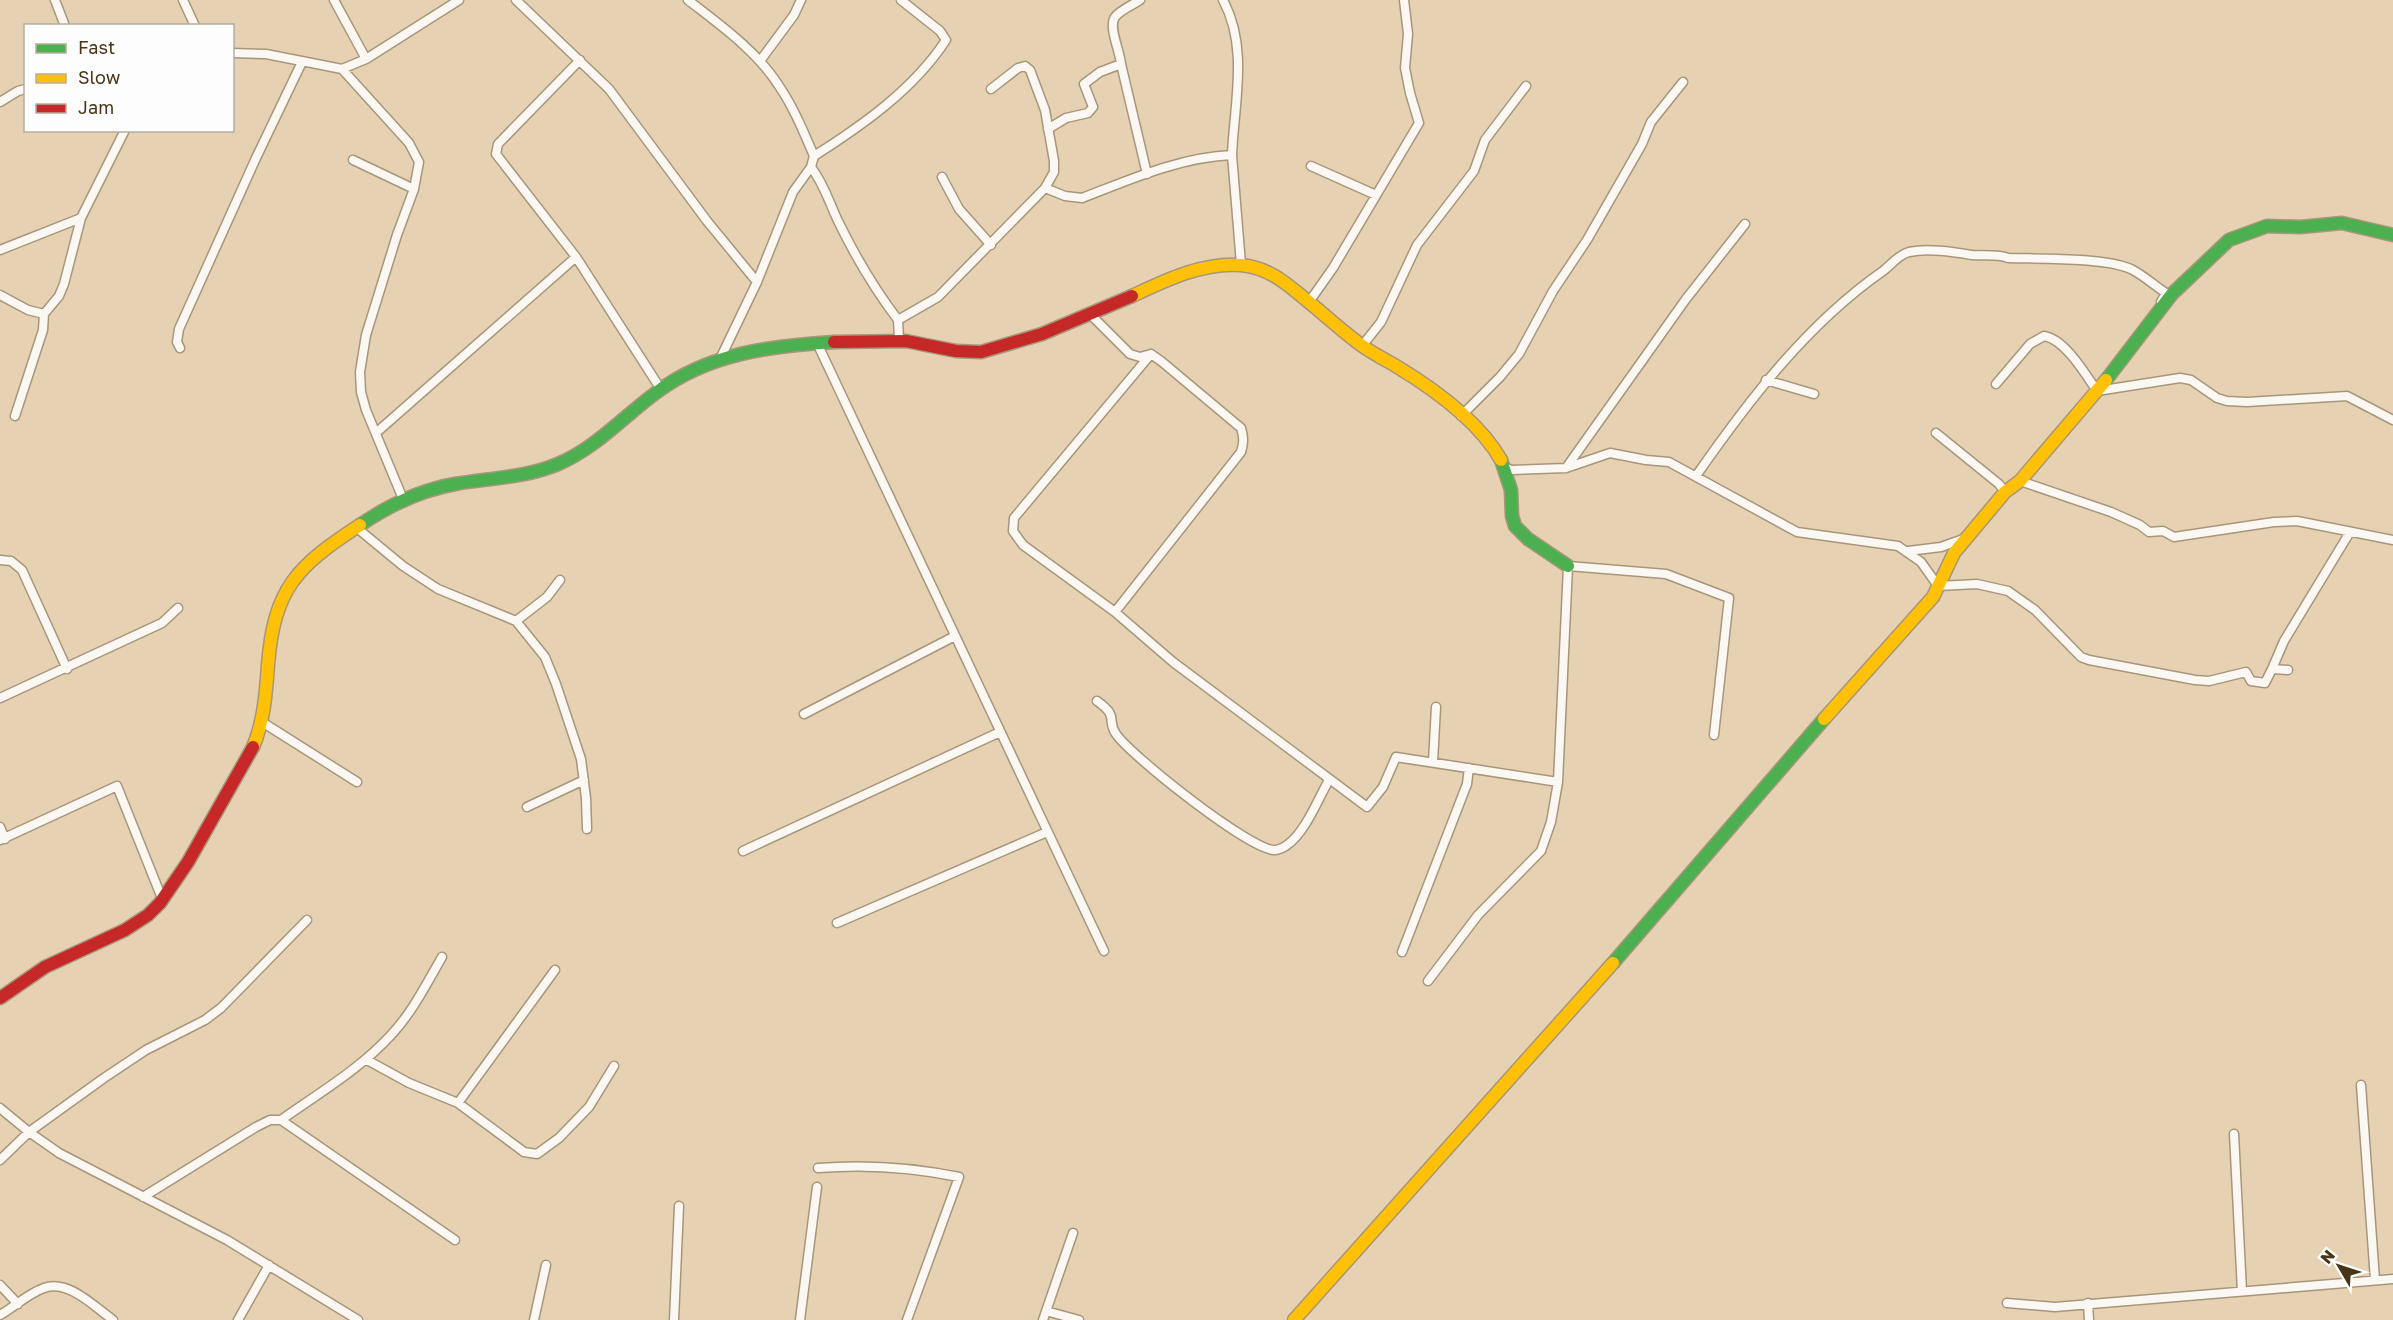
<svg xmlns="http://www.w3.org/2000/svg" width="2393" height="1320" font-family="'Golos Text',sans-serif">
<style>
.lines{fill:none;stroke-linecap:round;stroke-linejoin:round}
.street-casing{stroke:#a8967a;stroke-width:11}
.fast-casing{stroke:#a8967a;stroke-width:15}
.slow-casing{stroke:#a8967a;stroke-width:15}
.jam-casing{stroke:#a8967a;stroke-width:15}
.street{stroke:#fbf8f4;stroke-width:8}
.fast{stroke:#4caf50;stroke-width:12}
.slow{stroke:#ffc107;stroke-width:12}
.jam{stroke:#c62828;stroke-width:12}
</style>
<rect width="100%" height="100%" fill="#e6d1b3"/>
<g class="lines">
<g class="street-casing">
<path id="street" d="M55 0 65 26
M183 0 195 26
M334 0 366 59
M516 0 609 89 707 221 757 282
M688 0C720 25 757 51 779 86 794 108 804 133 814 156L811 167C824 184 829 202 838 221 856 258 873 287 898 320
M232 53 266 54 342 69 366 59 459 0
M580 60 498 144 496 154 576 257 660 388
M760 61 794 15 801 0
M1121 64 1147 174
M342 69 409 143 419 162 414 189 397 235 366 335 360 372 361 392 366 410 403 499
M0 102 18 91 26 89
M1048 129 1066 118 1088 113 1093 107 1084 84 1100 72 1121 64C1120 51 1108 27 1115 17 1120 10 1133 5 1140 0
M1232 155 1241 264
M814 156C863 125 914 89 946 40L940 31 901 0
M353 160 414 189
M1311 166 1376 195
M942 177 959 209 991 245
M1045 188 1065 196 1082 198C1129 180 1180 157 1232 155 1234 104 1249 48 1223 0
M0 250 81 218
M0 295 28 310 44 314
M1309 302 1333 268 1419 123 1410 93 1405 68 1408 34 1404 0
M1091 315 1130 354 1140 357 1151 354 1161 361 1241 428C1244 437 1244 443 1241 452L1115 612
M899 339 898 320 938 297 1045 188 1054 172V161L1045 110 1030 70 1025 66 1018 68 991 89
M817 343 1104 951
M1362 346 1381 322 1417 245 1474 171 1485 140 1526 86
M180 348 177 342 179 329 256 158 302 62
M1151 354 1014 518 1013 531 1023 545 1115 612 1173 662 1367 807 1383 787 1396 757 1558 782
M721 357 757 282 793 192 811 167
M1766 380 1814 394
M1996 384 2030 344 2044 336C2065 339 2086 375 2097 391L2180 378 2191 380 2217 398 2227 401 2247 402 2347 396 2393 420
M15 416 43 330 44 314 59 296 64 284 81 218 125 130
M1461 416 1500 377 1519 354 1553 291 1587 240 1642 144 1651 122 1683 82
M377 432 576 257
M1936 433 1999 484 2005 492
M1505 467 1511 470 1566 468 1610 453 1646 460 1669 462 1797 532 1898 546 1921 562 1938 586 1977 584 2008 591 2035 610 2081 657 2089 660 2195 680 2209 681 2246 672 2251 681 2265 683 2272 669 2288 670
M1566 468 1686 299 1745 224
M1696 476C1749 400 1807 324 1883 271 1891 265 1898 255 1909 252 1928 248 1953 252 1972 255 1983 256 1999 254 2008 258 2039 259 2104 257 2131 269 2143 275 2155 286 2166 293L2161 302
M2020 481 2111 512 2140 525 2149 532 2163 531 2174 537 2274 522 2297 521 2393 540
M357 528 403 566 438 589 516 621 545 657 556 684 581 759 586 798 587 829
M1908 551 1941 547 1966 538
M0 560 11 561 22 570 67 669
M516 621 547 597 560 580
M2272 669 2284 641 2350 532
M0 698 162 623 178 608
M1097 701C1120 717 1106 720 1116 734 1131 756 1251 851 1275 850 1278 850 1285 847 1287 845 1305 833 1318 799 1329 780
M804 714 955 636
M262 722 357 782
M1433 762 1436 707
M527 807 584 780
M0 827 5 839
M0 840 117 786 163 901
M743 851 1000 732
M837 923 1047 832
M1402 952 1467 784 1469 768
M1428 981 1478 915 1541 851 1551 822 1558 782 1568 566 1666 574 1729 598 1714 735
M367 1060 409 1083 458 1103 524 1152 537 1154 559 1138 589 1107 614 1066
M2361 1085 2375 1280
M458 1103 555 970
M0 1108 29 1132 59 1153 227 1240 358 1320
M281 1120 455 1240
M2234 1134 2242 1291
M0 1160 29 1132 104 1078 146 1050 205 1020 221 1008 307 920
M818 1168C867 1164 911 1167 959 1177L907 1320
M143 1197 256 1127 270 1120H281C319 1093 360 1069 391 1035 412 1013 427 983 442 957
M0 1285 18 1304
M2007 1303 2055 1307 2393 1279
M2088 1303 2089 1320
M1046 1311 1079 1320
M0 1315C14 1307 29 1293 44 1288 68 1279 95 1307 113 1320
M238 1320 269 1265
M534 1320 546 1265
M674 1320 679 1206
M800 1320 817 1187
M1043 1320 1073 1233"/>
</g>
<g class="fast-casing">
<path id="fast" d="M2106 380 2172 294 2229 240 2267 226 2300 227 2342 223 2393 235
M1501 460 1511 490 1512 516 1515 526 1528 539 1568 566
M360 525C388 506 421 490 455 484 489 478 525 478 558 464 596 448 624 416 657 392 709 353 771 346 834 342
M1613 963 1824 719"/>
</g>
<g class="slow-casing">
<path id="slow" d="M1132 296C1166 280 1203 262 1241 265 1273 268 1291 288 1315 307 1330 320 1345 333 1361 345 1372 353 1384 359 1396 366 1434 389 1479 421 1501 460
M1824 719 1933 597 1954 553 2005 492 2020 481 2106 380
M253 747C264 721 266 693 268 665 274 588 297 566 360 525
M1294 1320 1613 963"/>
</g>
<g class="jam-casing">
<path id="jam" d="M834 342 906 341 956 351 981 352 1042 334 1132 296
M0 998 45 967 125 930 148 915 160 903 188 862 253 747"/>
</g>
<use href="#street" class="street"/>
<use href="#fast" class="fast"/>
<use href="#slow" class="slow"/>
<use href="#jam" class="jam"/>
</g>
<rect x="24" y="24" width="210" height="108" fill="#fdfdfd" stroke="#b5ada1" stroke-width="1.5"/>
<rect x="36" y="44" width="30" height="9" fill="#4caf50" stroke="#b5ada1" stroke-width="1.5"/>
<text x="78" y="54" font-size="18" fill="#483417">Fast</text>
<rect x="36" y="74" width="30" height="9" fill="#ffc107" stroke="#b5ada1" stroke-width="1.5"/>
<text x="78" y="84" font-size="18" fill="#483417">Slow</text>
<rect x="36" y="104" width="30" height="9" fill="#c62828" stroke="#b5ada1" stroke-width="1.5"/>
<text x="78" y="114" font-size="18" fill="#483417">Jam</text>
<g transform="translate(2339 1266) rotate(309)" stroke="#fdfdfd" stroke-width="4.5" paint-order="stroke">
<path d="M0-4.5L10 22L0 15L-10 22Z" fill="#483417"/>
<text y="-9" font-size="16" font-weight="bold" text-anchor="middle" fill="#483417">N</text>
</g>
</svg>
